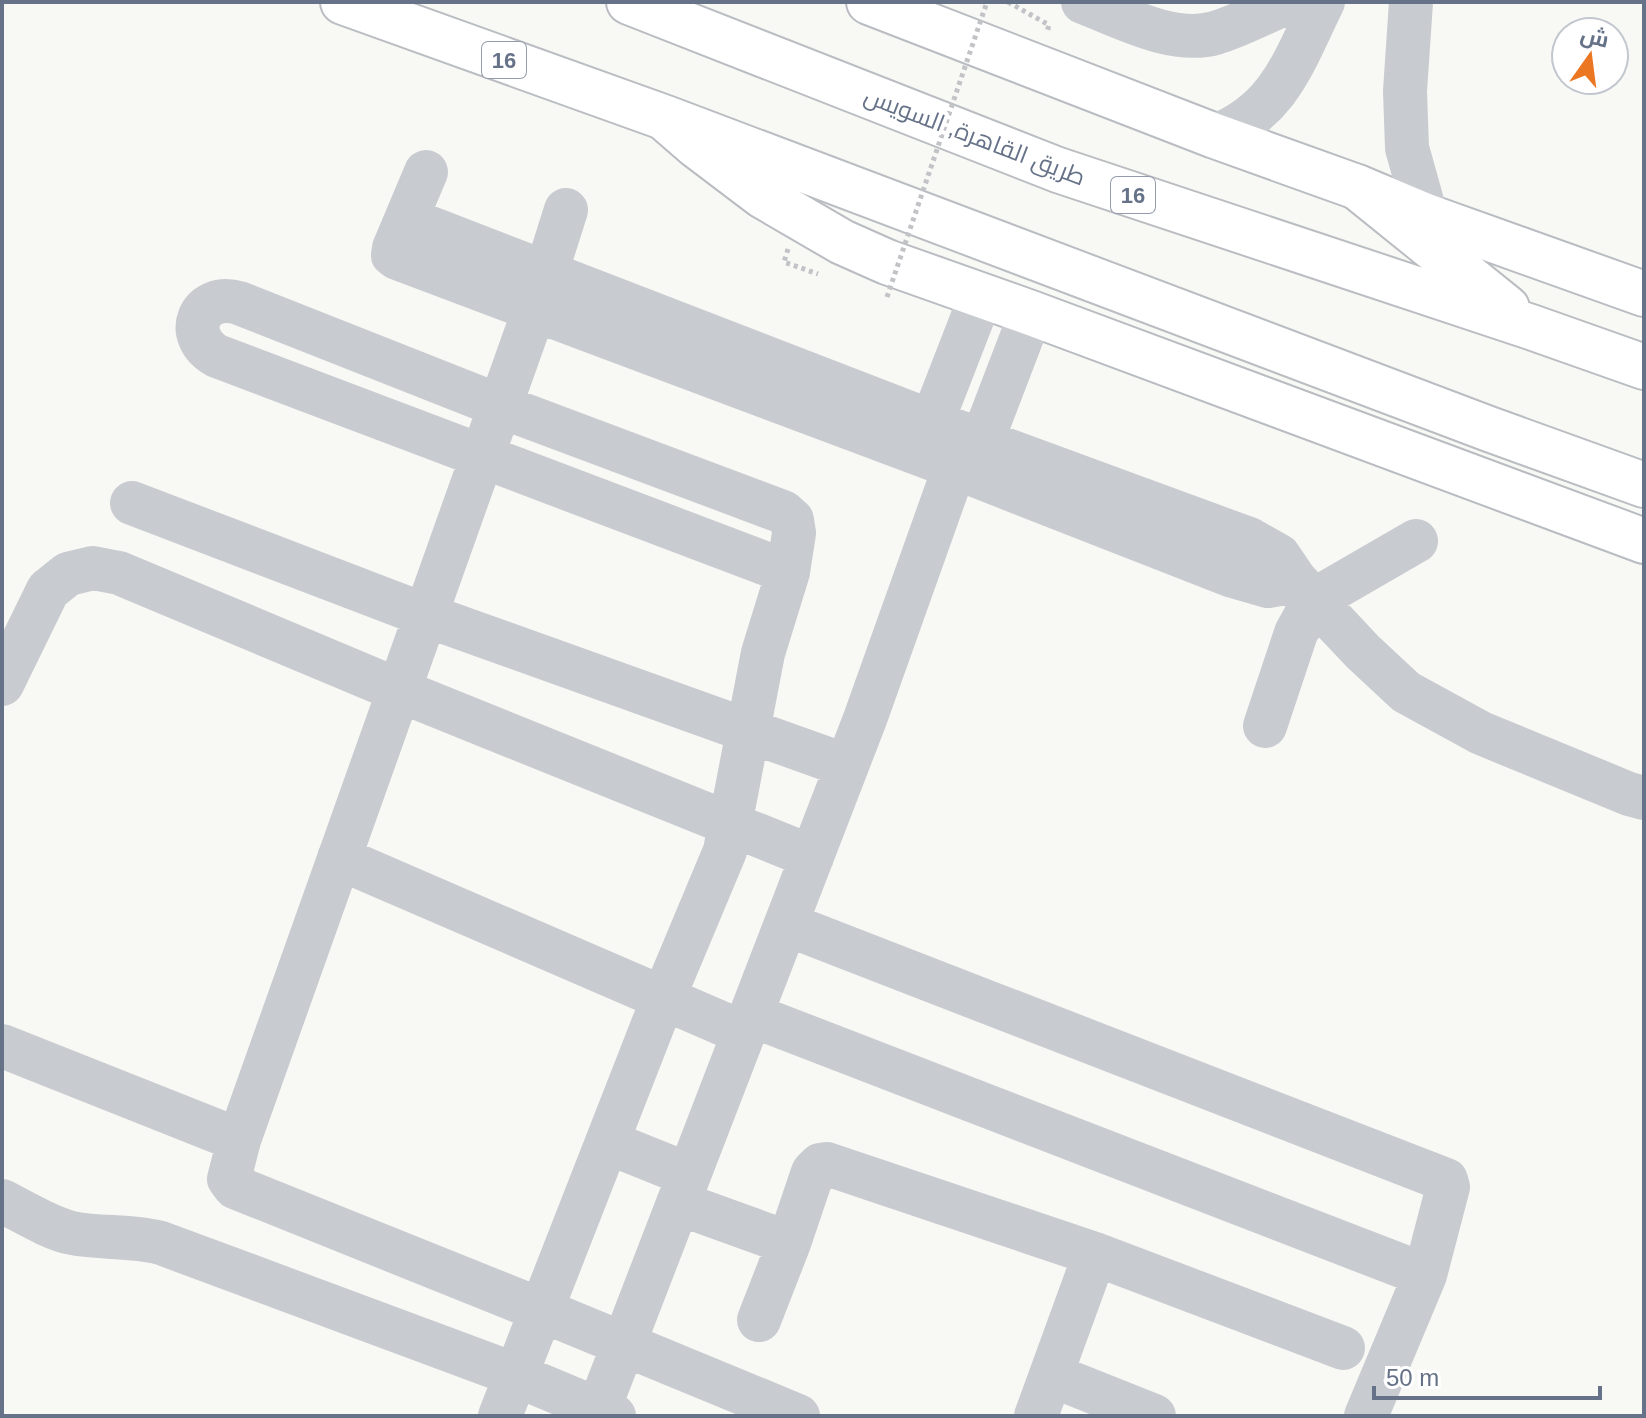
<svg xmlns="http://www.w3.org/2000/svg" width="1646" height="1418" font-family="Helvetica,Cairo,sans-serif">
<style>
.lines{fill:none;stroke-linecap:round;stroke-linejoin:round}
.major-casing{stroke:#b9bcc1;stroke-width:48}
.highway-casing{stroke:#babdc1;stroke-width:48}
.path{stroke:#c2c3c6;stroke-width:5;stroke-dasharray:4 4;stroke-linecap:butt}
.minor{stroke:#c8cbcf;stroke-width:44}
.major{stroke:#fff;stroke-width:44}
.highway{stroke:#fff;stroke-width:44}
.path-bridge{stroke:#c2c3c6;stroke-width:5;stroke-dasharray:4 4;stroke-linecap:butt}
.labels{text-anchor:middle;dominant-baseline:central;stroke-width:8;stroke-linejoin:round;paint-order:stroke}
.shield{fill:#fff;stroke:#949cac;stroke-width:2}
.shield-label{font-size:22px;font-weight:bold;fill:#667288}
.street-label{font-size:24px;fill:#667288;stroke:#fff}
</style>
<rect width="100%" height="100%" fill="#f8f8f5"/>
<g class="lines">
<g class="major-casing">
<path id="major" d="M869 2 1215 136 1357 187 1426 216 1644 294
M667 120 697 146 763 196 842 242 887 262 1031 313 1644 541"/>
</g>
<g class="highway-casing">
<path id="highway" d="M343 2 666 118 1489 429 1644 485
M629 2 1058 170 1531 327 1644 367
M1357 187 1507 308"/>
</g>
<path class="path" d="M1008 2 1049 25 1047 32
M788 249 784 262 818 274"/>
<path class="minor" d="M1083 2C1122 17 1173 45 1215 33 1239 26 1262 13 1285 4L1295 2
M1411 2 1405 91 1407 148 1426 216
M1215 136C1280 111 1294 60 1323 2
M426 172 394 248 393 255 397 258 954 467 1230 575 1268 586 1296 581
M566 210 535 308 239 1140 229 1179 235 1187 541 1310 798 1416
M407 219 982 441 1249 539 1279 556 1296 581 1314 600 1363 652 1406 692 1481 733 1629 794 1644 798
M932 422 981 296
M982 441 1031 313
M132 503 425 615 847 766
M2 684 48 590 68 574 93 568 119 573 398 690 812 857
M1265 726 1296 633 1314 600 1416 541
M339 858 744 1033
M786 924 1446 1180 1448 1187 1425 1275 1366 1416
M751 1015 1425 1275
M2 1046 239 1140
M607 1142 689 1175
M2 1201C22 1211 51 1229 72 1233 101 1239 131 1235 161 1243L516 1375 614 1416
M678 1203 789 1243
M759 1320 789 1243 813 1172 820 1165 827 1164 1095 1254 1343 1348
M1051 1375 1154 1416
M500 1416 663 999 725 851 763 653 788 572 794 533 792 520 783 512 500 406 239 303C199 291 181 336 217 356L788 572
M596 1416 865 719 964 441
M1036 1416 1095 1254"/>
<use href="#major" class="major"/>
<use href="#highway" class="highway"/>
<path class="path-bridge" d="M887 297 987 2"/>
</g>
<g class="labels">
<g class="shield">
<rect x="482" y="42" width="44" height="36" rx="6"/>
<rect x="1111" y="177" width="44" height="36" rx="6"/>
</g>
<g class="shield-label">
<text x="504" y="60">16</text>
<text x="1133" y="195">16</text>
</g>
<g class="street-label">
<text transform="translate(975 136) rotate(21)">طريق القاهرة, السويس</text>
</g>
</g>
<rect width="1646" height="1418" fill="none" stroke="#667288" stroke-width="8"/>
<g transform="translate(1590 56) rotate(14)"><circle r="38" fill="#ffffff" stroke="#c2c7cf" stroke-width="2"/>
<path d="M0-6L14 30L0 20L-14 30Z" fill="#eb7722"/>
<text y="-12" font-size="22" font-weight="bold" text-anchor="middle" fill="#667288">ش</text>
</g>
<path d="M1374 1386v12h226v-12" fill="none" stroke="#667288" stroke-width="4"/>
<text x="1386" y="1386" font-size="24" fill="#667288" stroke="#ffffff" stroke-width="6" paint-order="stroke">50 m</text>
</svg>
